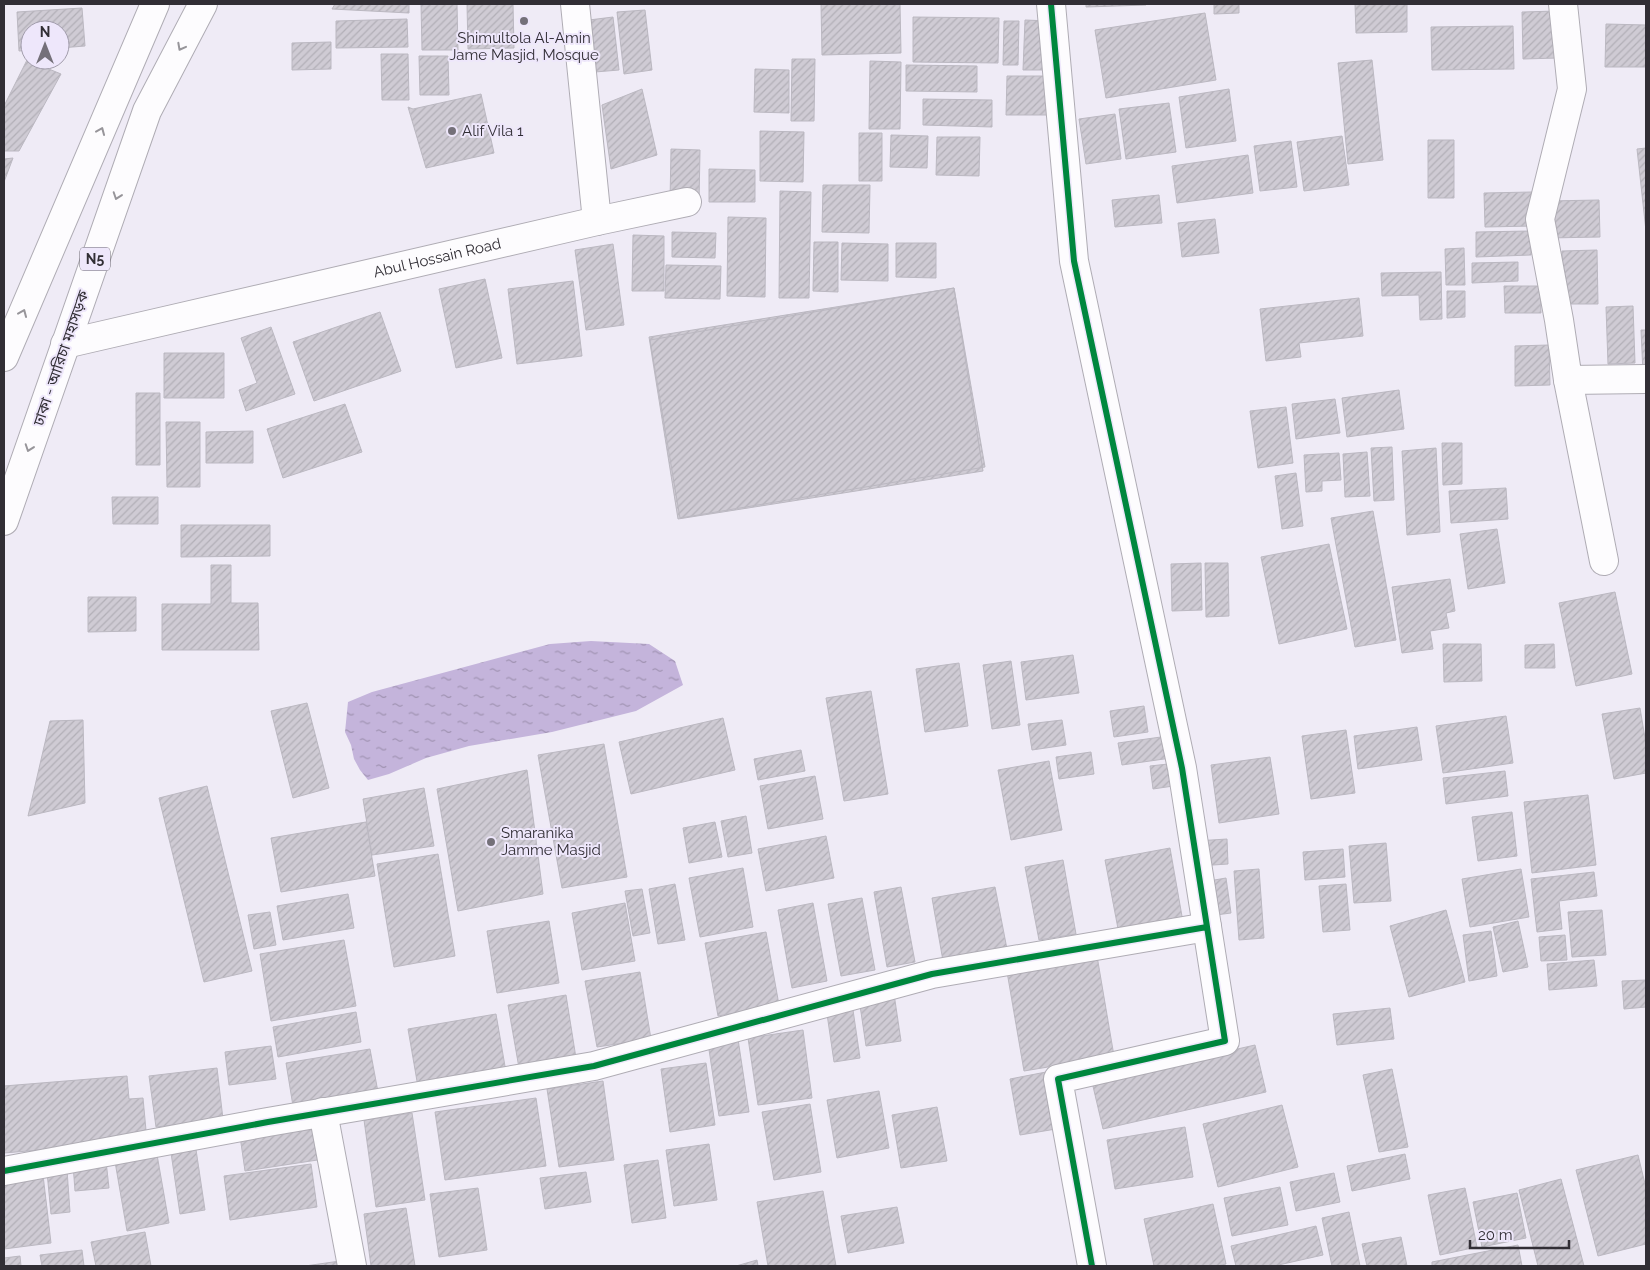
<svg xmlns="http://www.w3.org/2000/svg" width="1650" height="1270" font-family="Raleway,'Noto Sans Bengali',sans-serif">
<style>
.water{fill:url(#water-ripples)}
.building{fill:url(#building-hatch);stroke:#bbb8c1}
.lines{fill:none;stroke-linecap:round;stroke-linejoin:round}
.street-casing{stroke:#afacb4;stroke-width:30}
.highway-casing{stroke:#afacb4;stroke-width:30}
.street{stroke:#fdfcfe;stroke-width:28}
.highway{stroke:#fdfcfe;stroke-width:28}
.cycleway-casing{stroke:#eee7fb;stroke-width:9}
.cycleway{stroke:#00873e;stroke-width:6}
.oneway{stroke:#97959a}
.poi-dot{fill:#747079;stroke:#eee7fb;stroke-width:2}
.labels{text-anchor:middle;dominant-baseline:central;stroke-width:4;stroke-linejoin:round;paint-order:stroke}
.shield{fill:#eee7fb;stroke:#6a6670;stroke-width:1}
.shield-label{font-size:14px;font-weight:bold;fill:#312e35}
.poi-label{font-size:15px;fill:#312e35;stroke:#eee7fb;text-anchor:start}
.street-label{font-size:15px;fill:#312e35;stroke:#eee7fb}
</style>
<defs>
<pattern id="water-ripples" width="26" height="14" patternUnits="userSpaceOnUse" patternTransform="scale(1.25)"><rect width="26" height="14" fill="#c4b4db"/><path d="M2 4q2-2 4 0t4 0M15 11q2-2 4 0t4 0" fill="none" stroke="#a093b2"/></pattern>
<pattern id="building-hatch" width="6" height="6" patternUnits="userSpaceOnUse" patternTransform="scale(1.25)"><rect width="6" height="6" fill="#cfcbd4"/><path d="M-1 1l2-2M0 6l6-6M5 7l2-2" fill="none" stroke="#b2afb7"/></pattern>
</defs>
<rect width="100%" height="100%" fill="#efebf6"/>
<path class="water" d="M591 641 649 644 675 661 683 685 636 711 552 732 469 746 426 758 389 774 368 780 360 770 354 759 351 745 345 732 348 702 372 692 550 644Z"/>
<path class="building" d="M335 4H409V13L332 9Z
M421 4H457L458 50H422Z
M467 4H513L514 48 468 49Z
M821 4H900L901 53 822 55Z
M1086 4H1146V5L1086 7Z
M1214 4H1239V13L1214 14Z
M1355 4H1407V32L1356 33Z
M82 8 85 46 60 48V30H30V50L19 51 17 12Z
M645 10 652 70 624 74 617 12Z
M1557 11 1558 58 1523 59 1522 12Z
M1205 13 1216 80 1106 98 1095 30Z
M613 17 619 70 595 72 589 20Z
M913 17 999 18 998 63 913 62Z
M407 19 408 47 336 48V21Z
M1025 20 1049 21 1047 70H1023Z
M1004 21H1019L1018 65H1003Z
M1606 24 1646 25V67H1605Z
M1513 26 1514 69 1432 70 1431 27Z
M331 42V69L292 70V43Z
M381 54H408L409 100H382Z
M419 56H448L449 95H420Z
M792 59H815L814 121H791Z
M27 60 61 74 19 151H4V106Z
M1372 60 1383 160 1348 164 1338 63Z
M870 61 901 62 900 129H869Z
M906 65 977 66V92L906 91Z
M755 69 789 70V113L754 112Z
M1007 76H1049L1048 115H1006Z
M642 89 657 155 611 169 602 105Z
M1229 89 1236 141 1186 148 1179 97Z
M481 94 494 153 426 168 408 107 413 109Z
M923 99 992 100V127L923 125Z
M1169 103 1176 152 1126 159 1119 109Z
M1115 114 1121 159 1086 164 1079 119Z
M760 131 804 132 803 182 760 181Z
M859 133H882V181H859Z
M891 135 928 136 927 168 890 167Z
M1342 136 1349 185 1304 191 1297 142Z
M937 137H980L979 176 936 175Z
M1428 140H1454V198H1428Z
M1291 141 1297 187 1260 191 1254 146Z
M1646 148V231L1637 149Z
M671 149 700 150 699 203 670 202Z
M1248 155 1253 193 1177 203 1172 166Z
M13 158 4 182V159Z
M709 169 755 170V202H709Z
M823 185H870L869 233 822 232Z
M780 191 811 192 809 298H779Z
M1532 192 1533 226 1485 227 1484 193Z
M1159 195 1162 223 1115 227 1112 200Z
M1599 200 1600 237 1548 238V201Z
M728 217 766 218 765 297 727 296Z
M1215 219 1219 253 1182 257 1178 223Z
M1530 231 1531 255 1476 257V232Z
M672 232 716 233 715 258 672 257Z
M633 235 664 236V291H632Z
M814 242H838V292L813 291Z
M842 243 888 244V281L841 280Z
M896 243H936V278L896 277Z
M613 244 624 325 586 330 575 250Z
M1464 248 1465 285H1446L1445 249Z
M1597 250 1598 304H1563L1562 251Z
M1518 262V281L1472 283V263Z
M666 265 721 266 720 299 665 298Z
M1441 272 1442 319 1420 320 1419 295 1382 296 1381 273Z
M485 279 502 358 456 368 439 289Z
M573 281 582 356 517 364 508 289Z
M1504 286H1540L1541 313H1505Z
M954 288 985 467 680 518 650 340Z
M954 288 983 471 678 519 649 337Z
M1447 291H1465V317L1447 318Z
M1359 298 1363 336 1299 343 1301 357 1266 361 1260 309Z
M1633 306 1635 363 1608 364 1606 307Z
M380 312 401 371 314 401 293 342Z
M271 327 295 394 246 411 239 390 257 383 241 338Z
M1641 330H1646V372L1643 373Z
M1549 345 1550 385 1515 386V346Z
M164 353H224V398H164Z
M1399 390 1404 429 1347 437 1342 398Z
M136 393H160V465H136Z
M1335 399 1340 433 1296 439 1292 404Z
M345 404 362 452 283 478 267 429Z
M1286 407 1293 463 1258 468 1250 411Z
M166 422H200V487H167Z
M253 431V463H206V432Z
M1442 443H1462V484L1443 485Z
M1392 447 1394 500 1374 501 1371 448Z
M1436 448 1440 532 1407 535 1402 451Z
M1367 452 1370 496 1345 497 1343 454Z
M1339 453 1341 480 1322 481V491L1306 492 1304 455Z
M1296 473 1303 526 1282 529 1275 476Z
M1506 488 1508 519 1451 523 1449 491Z
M112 497H158V524H113Z
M1373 511 1396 640 1355 647 1331 518Z
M181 525H270V556L181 557Z
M1497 529 1505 583 1468 589 1460 534Z
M1329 544 1347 629 1279 644 1261 557Z
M1201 563 1202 610 1172 611 1171 564Z
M1205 563H1228L1229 616 1206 617Z
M211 565H231V603H258L259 650H162V604H211Z
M1450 579 1455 611 1446 613 1449 628 1430 631 1433 649 1402 653 1392 587Z
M1615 592 1632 674 1576 686 1559 603Z
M88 597H136V631L88 632Z
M1443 644H1481L1482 681 1444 682Z
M1554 644 1555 668H1525V645Z
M1073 655 1079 693 1026 700 1021 662Z
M1011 661 1020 725 992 729 983 665Z
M959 663 968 726 925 732 916 669Z
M871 691 888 794 844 801 826 698Z
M307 703 329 788 293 798 271 711Z
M1144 706 1148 732 1114 737 1110 711Z
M1640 708 1646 744V773L1614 779 1602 714Z
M1506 716 1513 763 1443 773 1436 726Z
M723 718 735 770 631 794 619 742Z
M83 720 85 803 28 816 50 721Z
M1062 720 1066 745 1032 750 1028 724Z
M1417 727 1422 760 1358 769 1354 736Z
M1346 730 1355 793 1311 799 1302 736Z
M1168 736 1171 758 1122 765 1118 743Z
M604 744 627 877 562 888 538 755Z
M801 750 805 771 758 780 754 759Z
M1091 752 1094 774 1059 779 1056 757Z
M1270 757 1279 814 1219 823 1211 765Z
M1049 761 1062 830 1011 840 998 770Z
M1177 763 1180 785 1153 789 1150 766Z
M527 770 543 894 458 911 437 789Z
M1505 771 1508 796 1446 804 1443 778Z
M815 776 823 819 768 829 760 786Z
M207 786 252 971 204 982 159 798Z
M424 788 434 846 372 855 363 799Z
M1588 795 1596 865 1532 873 1524 802Z
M1512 812 1517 856 1478 861 1472 817Z
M746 816 752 853 728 857 721 821Z
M366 822 375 876 281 892 271 838Z
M715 822 722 857 689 863 683 828Z
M826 836 834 878 766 891 758 849Z
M1227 839 1228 864 1198 866 1196 841Z
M1386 843 1391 901 1354 903 1349 846Z
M1170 848 1183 922 1119 934 1105 860Z
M1343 849 1345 877 1305 880 1303 852Z
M438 854 455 956 394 967 377 864Z
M1063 860 1076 934 1039 940 1025 867Z
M743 868 753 927 700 937 689 878Z
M1259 869 1264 938 1239 940 1234 871Z
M1521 869 1529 917 1470 927 1462 879Z
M1594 872 1597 896 1559 901 1562 929 1537 932 1531 879Z
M1226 878 1231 913 1208 916 1203 882Z
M675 884 685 940 658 944 649 889Z
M1346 884 1350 930 1323 932 1319 886Z
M901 887 915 962 887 967 874 892Z
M995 887 1007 949 943 961 932 898Z
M642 889 650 933 633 936 625 891Z
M348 894 354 928 283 940 277 906Z
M862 898 875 970 841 976 828 904Z
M625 903 635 961 582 970 572 913Z
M813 903 827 981 792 988 778 910Z
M1446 910 1465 982 1409 997 1390 926Z
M1602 910 1606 955 1572 957 1568 912Z
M270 912 276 945 254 949 248 915Z
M549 921 559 983 497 993 487 931Z
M1518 921 1528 967 1503 972 1493 927Z
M1491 931 1497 976 1469 981 1463 935Z
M766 932 779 1005 718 1016 705 943Z
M1565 935 1567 960 1541 961 1539 937Z
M344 940 356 1006 271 1021 260 954Z
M1096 950 1114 1056 1024 1071 1006 966Z
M1594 960 1597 986 1549 990 1547 964Z
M640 972 651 1039 597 1047 585 981Z
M1646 980V1007L1624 1009 1622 981Z
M893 987 901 1041 866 1046 858 992Z
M566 995 576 1058 519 1068 508 1005Z
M852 1003 860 1058 834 1062 826 1007Z
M1390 1008 1394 1039 1337 1045 1333 1014Z
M356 1012 361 1042 278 1057 273 1027Z
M496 1014 506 1072 418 1087 408 1029Z
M803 1030 812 1098 758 1105 748 1038Z
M738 1039 749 1112 719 1116 708 1043Z
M1255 1045 1266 1092 1103 1129 1092 1082Z
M271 1046 276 1079 229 1085 225 1052Z
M370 1049 378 1092 293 1106 286 1063Z
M706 1063 715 1125 670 1132 661 1069Z
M217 1068 223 1119 156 1127 149 1076Z
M1392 1069 1408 1147 1379 1152 1363 1075Z
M1046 1072 1056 1129 1020 1135 1010 1079Z
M127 1076 129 1099 143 1098 147 1141 4 1153V1086Z
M603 1081 614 1160 559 1167 547 1089Z
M879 1091 889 1148 837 1158 827 1100Z
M536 1098 546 1166 445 1180 435 1112Z
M810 1104 821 1172 774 1180 762 1112Z
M1282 1105 1298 1167 1218 1187 1203 1124Z
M937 1107 947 1161 901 1168 892 1115Z
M412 1113 425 1200 376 1207 364 1120Z
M319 1124 324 1159 245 1171 240 1136Z
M1185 1127 1193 1177 1115 1189 1107 1140Z
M195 1143 205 1210 180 1214 170 1146Z
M709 1144 717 1200 674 1206 666 1150Z
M156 1149 169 1223 127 1231 114 1156Z
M1405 1154 1410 1179 1352 1191 1347 1166Z
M1638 1155 1646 1188V1244L1598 1256 1576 1170Z
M658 1160 666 1218 632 1223 624 1165Z
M106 1161 109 1188 75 1191 73 1164Z
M311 1164 317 1207 230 1220 224 1176Z
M67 1170 70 1212 51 1214 47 1172Z
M586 1172 591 1202 545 1209 540 1178Z
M1334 1173 1340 1202 1296 1211 1290 1182Z
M43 1175 51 1243 4 1249V1180Z
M1561 1179 1584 1266H1538L1519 1190Z
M1280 1187 1288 1225 1232 1236 1224 1198Z
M478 1188 487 1250 439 1257 430 1194Z
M1465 1188 1477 1247 1440 1255 1428 1195Z
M823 1191 836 1266H768L757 1202Z
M1517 1193 1526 1238 1482 1247 1473 1202Z
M1213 1204 1226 1264 1217 1266H1154L1144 1219Z
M897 1207 904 1243 848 1253 841 1216Z
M406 1208 415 1266H371L364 1214Z
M1349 1212 1360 1266H1332L1322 1218Z
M1316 1226 1323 1255 1274 1266H1236L1231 1246Z
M145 1232 151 1266H96L91 1242Z
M1401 1237 1407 1266H1367L1362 1244Z
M1518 1245 1522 1266H1432V1262Z
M82 1250 84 1266H42L40 1255Z
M20 1256 21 1266H4V1258Z
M347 1260 348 1266H305Z
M757 1260 758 1266H736Z"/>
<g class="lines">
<g class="street-casing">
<g id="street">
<path d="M575 4 597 221"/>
<path d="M1051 4 1074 261 1182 768 1225 1041 1058 1079 1092 1266"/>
<path d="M1563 4 1572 89 1540 219 1559 320 1568 380 1646 379"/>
<path id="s1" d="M65 344 597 221 687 202"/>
<path d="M1568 380 1604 561"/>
<path d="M323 1112 352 1266"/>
<path d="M4 1171 268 1122 594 1066 932 974 1207 927"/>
</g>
</g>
<g class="highway-casing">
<path id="highway" d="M4 357 155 4
M4 521 147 111 203 4"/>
</g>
<use href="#street" class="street"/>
<use href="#highway" class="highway"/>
<g class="cycleway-casing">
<path id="cycleway" d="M1051 4 1074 261 1182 768 1225 1041 1058 1079 1092 1266
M4 1171 268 1122 594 1066 932 974 1207 927"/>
</g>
<use href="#cycleway" class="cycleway"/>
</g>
<defs><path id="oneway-chevron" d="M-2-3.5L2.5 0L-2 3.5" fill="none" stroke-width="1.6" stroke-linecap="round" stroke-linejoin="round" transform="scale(1.25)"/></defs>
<g class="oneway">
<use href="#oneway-chevron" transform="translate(181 47) rotate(118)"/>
<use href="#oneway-chevron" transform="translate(101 131) rotate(-67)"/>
<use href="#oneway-chevron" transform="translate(117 196) rotate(109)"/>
<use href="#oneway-chevron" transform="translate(23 313) rotate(-67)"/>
<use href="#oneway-chevron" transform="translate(29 448) rotate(109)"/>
</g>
<g class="poi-dot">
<circle cx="524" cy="21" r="5"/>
<circle cx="452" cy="131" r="5"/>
<circle cx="491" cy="842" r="5"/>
</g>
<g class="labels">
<rect class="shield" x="80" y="247.5" width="30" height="23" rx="4"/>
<g class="shield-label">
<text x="95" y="259">N5</text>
</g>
<g class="poi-label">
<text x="524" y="38" text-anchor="middle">Shimultola Al-Amin<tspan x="524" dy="17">Jame Masjid, Mosque</tspan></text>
<text x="462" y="131">Alif Vila 1</text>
<text x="501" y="833">Smaranika<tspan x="501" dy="17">Jamme Masjid</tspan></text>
</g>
<g class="street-label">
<text stroke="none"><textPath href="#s1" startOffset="382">Abul Hossain Road</textPath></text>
<text transform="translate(61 358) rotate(-71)">ঢাকা - আরিচা মহাসড়ক</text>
</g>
</g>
<rect width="1650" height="1270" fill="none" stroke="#312e35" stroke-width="10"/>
<g transform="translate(45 45)"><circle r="24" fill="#eee7fb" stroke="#a29dac"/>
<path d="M0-4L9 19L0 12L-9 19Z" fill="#747079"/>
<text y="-8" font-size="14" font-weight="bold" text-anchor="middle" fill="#312e35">N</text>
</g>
<path d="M1470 1240v8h99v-8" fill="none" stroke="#312e35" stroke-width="2.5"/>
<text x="1478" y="1240" font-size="15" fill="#312e35" stroke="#eee7fb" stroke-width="4" paint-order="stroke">20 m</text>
</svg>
